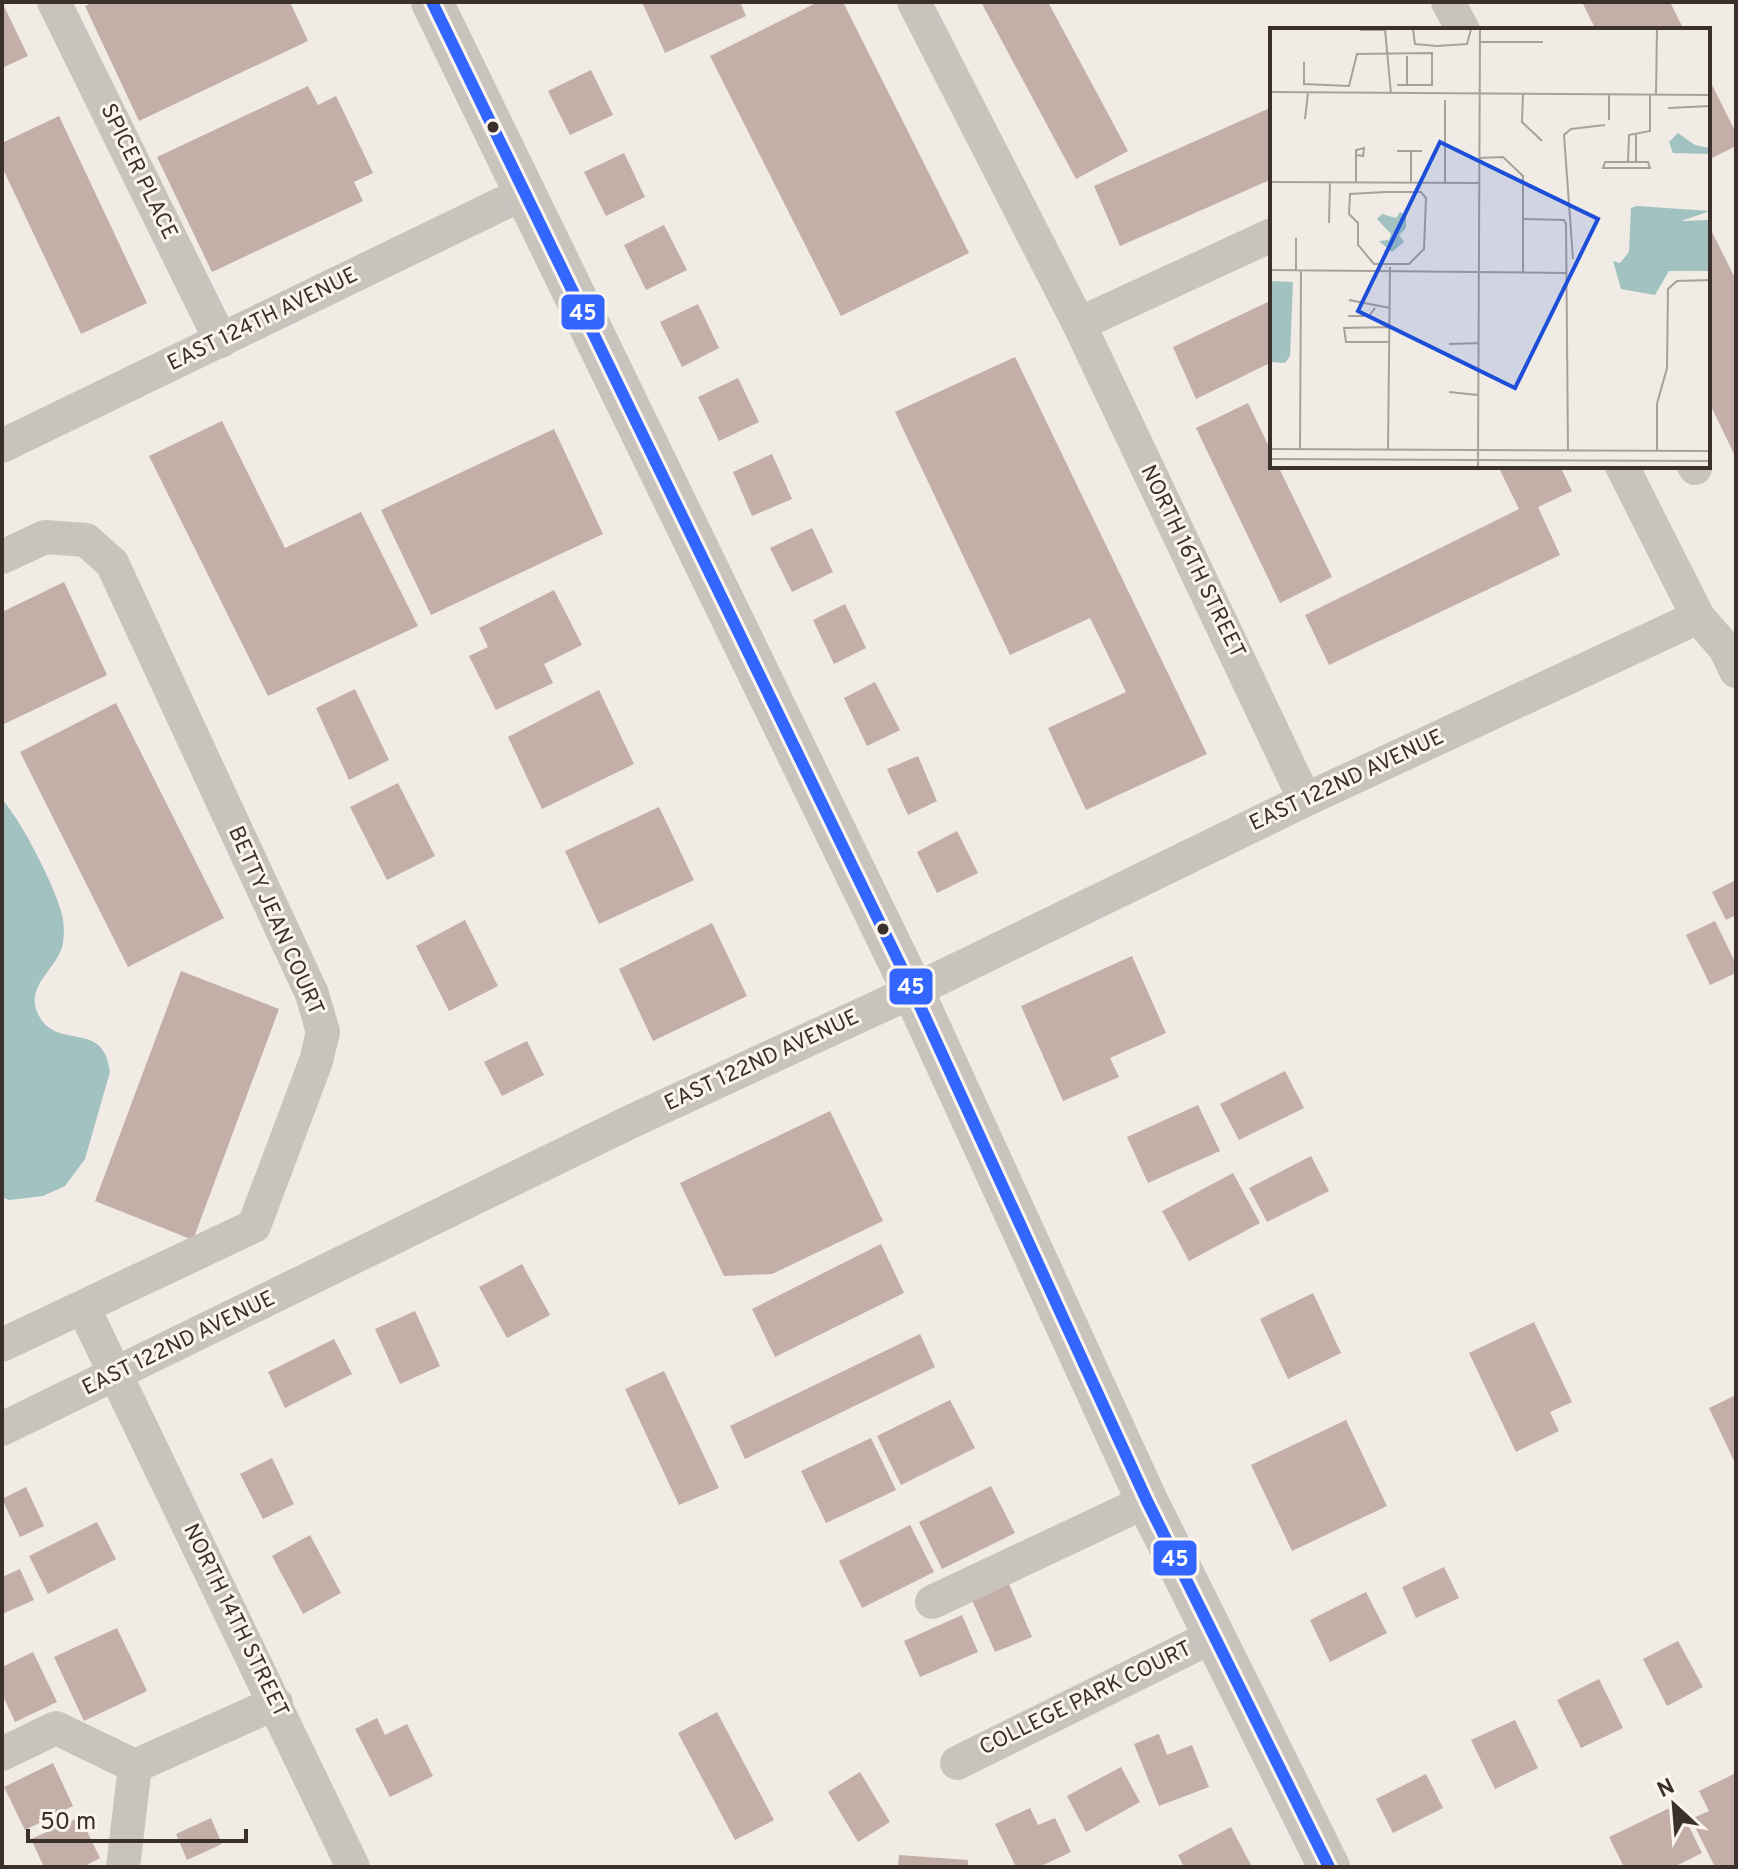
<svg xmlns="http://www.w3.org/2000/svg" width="1738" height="1869" font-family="Overpass,sans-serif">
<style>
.water{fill:#a1c2c1}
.building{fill:#c3afa7}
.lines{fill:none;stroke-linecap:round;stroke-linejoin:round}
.minor{stroke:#c9c3be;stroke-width:34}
.tertiary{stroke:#c9c3be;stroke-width:42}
.bus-1-casing{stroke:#fbf5ee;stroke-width:18}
.bus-1{stroke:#36f;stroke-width:12}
.bus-dot{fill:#3b302b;stroke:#fbf5ee;stroke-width:3}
.labels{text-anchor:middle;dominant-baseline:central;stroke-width:6;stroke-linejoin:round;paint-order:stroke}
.street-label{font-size:22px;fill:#3b302b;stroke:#fbf5ee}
.inset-road{fill:none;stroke:#a8a09b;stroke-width:2}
.view{fill:#1d4ed8;fill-opacity:0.15;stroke:#1d4ed8;stroke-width:4}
.inset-edge{fill:none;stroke:#3b302b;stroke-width:4}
.line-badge{stroke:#fbf5ee;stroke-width:3}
.badge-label{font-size:22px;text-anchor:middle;font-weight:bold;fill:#fff}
</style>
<rect width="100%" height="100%" fill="#f0ebe5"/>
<path class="water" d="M2 800C20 817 59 894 63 919 64 926 64 936 63 943 59 967 28 983 36 1009 52 1055 104 1016 110 1072L85 1159 65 1186 43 1196 9 1200 2 1197Z"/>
<path class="building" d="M2 2 28 56 2 68Z
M94 2H290L308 41 139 121 85 6Z
M642 2H740L746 16 665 53Z
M818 2H843L969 253 841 316 710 56Z
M981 2H1048L1128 151 1076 179Z
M1582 2H1670L1684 30H1596Z
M591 70 613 115 570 135 548 91Z
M1708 77 1736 133V146L1708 160Z
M308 86 318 105 336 96 373 173 354 182 363 201 212 272 157 157Z
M1272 107V179L1120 246 1094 186Z
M59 116 147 303 81 334 2 167V143Z
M624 153 645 197 606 216 584 172Z
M1708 224 1736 280V458L1708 400Z
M664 225 687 270 646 290 624 245Z
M1272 300V362L1196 399 1173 347Z
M698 304 719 348 682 367 660 322Z
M1015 357 1207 754 1086 810 1048 728 1126 692 1090 618 1010 655 895 412Z
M738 378 759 422 719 441 698 397Z
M1248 403 1272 453V466H1278L1332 577 1280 603 1196 428Z
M222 421 285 548 361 512 418 626 268 696 149 456Z
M554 429 603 534 431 615 381 510Z
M772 454 792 499 752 516 733 472Z
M1498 466H1560L1572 491 1538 507 1560 555 1329 665 1305 615 1519 509Z
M812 528 833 572 792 592 770 548Z
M64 582 107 675 2 725V612Z
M554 590 582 645 544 664 553 683 496 710 469 656 488 647 479 628Z
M845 604 866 648 834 664 813 620Z
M875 682 900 730 867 746 844 698Z
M355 689 389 760 349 780 316 708Z
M599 690 634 764 542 809 508 737Z
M116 703 224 918 128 967 20 752Z
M918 756 937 801 908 815 887 769Z
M398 783 435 856 387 880 350 807Z
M659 807 694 880 599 924 565 851Z
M957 831 978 873 937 893 917 852Z
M1736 880V915L1726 920 1712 892Z
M465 920 498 986 449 1011 416 946Z
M1715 921 1736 964V973L1710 985 1686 935Z
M712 923 747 996 653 1041 619 969Z
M1132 956 1166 1033 1110 1058 1119 1077 1063 1101 1021 1006Z
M181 971 279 1009 193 1240 95 1201Z
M527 1041 544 1075 502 1096 484 1062Z
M1285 1071 1304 1108 1239 1140 1220 1104Z
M1198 1105 1220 1151 1148 1183 1127 1137Z
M830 1111 883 1221 772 1274 724 1276 680 1183Z
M1311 1156 1329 1191 1267 1222 1249 1188Z
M1233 1173 1260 1223 1189 1261 1162 1211Z
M881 1244 904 1293 775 1357 752 1309Z
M522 1264 550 1315 507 1338 479 1287Z
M1313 1293 1341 1353 1288 1379 1260 1319Z
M415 1311 440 1366 400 1384 375 1329Z
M1534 1322 1572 1402 1550 1412 1559 1431 1516 1452 1469 1353Z
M920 1334 935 1367 745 1459 730 1426Z
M334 1339 352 1374 285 1408 268 1372Z
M664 1371 719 1488 679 1505 625 1389Z
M1736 1395V1465L1709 1408Z
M950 1400 975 1448 901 1485 877 1436Z
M1346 1420 1387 1506 1292 1551 1251 1465Z
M871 1438 896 1490 826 1523 801 1471Z
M272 1458 294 1504 263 1519 240 1474Z
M991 1486 1015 1533 942 1569 919 1522Z
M26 1487 44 1526 20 1537 2 1499Z
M97 1522 116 1559 48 1594 29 1556Z
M910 1525 934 1572 862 1608 839 1561Z
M310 1535 341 1593 303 1614 272 1556Z
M1444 1567 1459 1598 1416 1618 1402 1587Z
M20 1569 34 1600 2 1614V1577Z
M1009 1584 1032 1637 995 1652 972 1600Z
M1366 1592 1387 1633 1330 1662 1310 1620Z
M962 1615 978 1652 920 1677 904 1641Z
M117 1628 147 1691 84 1721 54 1657Z
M1678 1641 1703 1687 1667 1706 1643 1659Z
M33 1652 57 1702 15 1722 2 1694V1667Z
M1599 1679 1623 1728 1581 1748 1557 1700Z
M717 1712 774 1820 735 1840 678 1733Z
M377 1718 385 1735 407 1724 433 1776 390 1797 355 1729Z
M1515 1720 1538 1768 1495 1789 1471 1740Z
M1159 1734 1167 1755 1192 1745 1209 1787 1159 1806 1134 1744Z
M53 1763 73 1806 25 1830 4 1787Z
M1121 1767 1140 1802 1086 1832 1067 1796Z
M860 1772 890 1822 858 1842 828 1792Z
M1736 1773V1867H1715L1691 1819 1709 1811 1699 1791Z
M1426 1774 1443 1808 1393 1833 1376 1799Z
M1678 1804 1702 1853 1674 1867H1624L1609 1837Z
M1030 1808 1038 1825 1055 1818 1071 1852 1039 1867H1016L995 1824Z
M80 1817 100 1858 83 1867H44L31 1839Z
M211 1818 222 1844 187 1860 176 1834Z
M1231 1827 1252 1867H1184L1178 1855Z
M899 1855 968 1860V1867H898Z"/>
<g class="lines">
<path class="minor" d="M54 2 221 341
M914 2 1079 324 1305 800
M1448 2 1463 30
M1079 324 1272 235
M2 446 524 193
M1622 466 1698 617 1725 648 1736 671
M1694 466 1695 468
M2 557 45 537 86 540 112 563 312 994 323 1032 316 1061 254 1226 2 1345
M83 1307 353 1867
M2 1429 628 1123 913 991 1305 800 1698 617
M932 1602 1147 1501
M2 1754 56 1728 135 1766 276 1703
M957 1763 1215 1635
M123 1867 135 1766"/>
<path class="tertiary" d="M432 2 913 991 1147 1501 1329 1867"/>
<g class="bus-1-casing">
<path id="bus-1" d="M432 2 913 991 1147 1501 1329 1867"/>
</g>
<use href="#bus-1" class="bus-1"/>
</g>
<g class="bus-dot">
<circle cx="493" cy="127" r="7"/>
<circle cx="883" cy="929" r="7"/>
</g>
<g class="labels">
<g class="street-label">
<text transform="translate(138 172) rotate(64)">SPICER PLACE</text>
<text transform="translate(263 320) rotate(-26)">EAST 124TH AVENUE</text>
<text transform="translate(1192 562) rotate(64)">NORTH 16TH STREET</text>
<text transform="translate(1347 781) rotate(-25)">EAST 122ND AVENUE</text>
<text transform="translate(275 921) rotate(66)">BETTY JEAN COURT</text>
<text transform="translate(762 1061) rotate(-25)">EAST 122ND AVENUE</text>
<text transform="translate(179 1344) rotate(-26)">EAST 122ND AVENUE</text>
<text transform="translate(235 1621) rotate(64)">NORTH 14TH STREET</text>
<text transform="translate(1086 1699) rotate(-26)">COLLEGE PARK COURT</text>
</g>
</g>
<g transform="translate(1270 28)">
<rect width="440" height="440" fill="#f0ebe5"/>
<path d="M408 105 425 117 440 120V126L403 125 399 114ZM367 178 440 183 411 193 440 192V243H399L385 267 351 261 343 233 350 235 359 224 361 180ZM130 184 136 187V200L129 207 134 214 122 224 109 213 119 212 121 206 107 191 112 186 126 190ZM0 253 23 254 20 328 15 335 0 334Z" fill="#a1c2c1"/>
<path class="inset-road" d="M115 1 121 66M143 1 145 16 167 18 197 16 201 1M90 2H116M210 14H273M137 28V57M34 34V56L79 58 87 26 162 25V57H127M0 64 440 67M253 66 252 94 272 113M339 66V92M386 67 387 1M175 72V155M398 80 440 78M35 91 38 65M127 123H152M141 123V154M209 130 233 129 253 148V244M358 134H378L380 140H333L335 134H358L359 107 380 103V67M366 134V107M0 154 209 155M86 154V122L94 120 93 128 87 127M115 164H151L156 170 154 221 139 236H104L88 217V195L79 186 80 166ZM254 191 294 192 296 196 298 423M59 195 60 154M26 210V242M303 231 294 107 301 101 335 97M0 242 297 245M79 272 120 280M78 288H99L105 280M120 314H76L74 300 120 299M179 316 208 315M179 364 208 367M0 421 440 423M30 422 31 242M118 422 120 239M387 423V376L397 340 398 261 407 253 440 252M0 431 440 433M208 439 210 1"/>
<path class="view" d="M170 114 328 191 245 360 88 283Z"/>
<rect width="440" height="440" class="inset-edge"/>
</g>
<g class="line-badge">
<rect x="560" y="293" width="46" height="38" rx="8" fill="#36f"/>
<rect x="888" y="967" width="46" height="39" rx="8" fill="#36f"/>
<rect x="1152" y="1539" width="46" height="38" rx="8" fill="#36f"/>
</g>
<g class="badge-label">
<text x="583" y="320">45</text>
<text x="911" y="994">45</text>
<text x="1175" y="1566">45</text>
</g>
<rect width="1738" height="1869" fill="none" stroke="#3b302b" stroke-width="8"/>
<g transform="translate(1674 1805) rotate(334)" stroke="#fbf5ee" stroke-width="6" paint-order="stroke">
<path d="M0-6L14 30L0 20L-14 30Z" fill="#3b302b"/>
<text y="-12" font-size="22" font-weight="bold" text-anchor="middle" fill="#3b302b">N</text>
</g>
<path d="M28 1829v12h218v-12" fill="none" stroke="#3b302b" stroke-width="4"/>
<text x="40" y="1829" font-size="24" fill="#3b302b" stroke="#fbf5ee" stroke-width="6" paint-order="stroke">50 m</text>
</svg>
